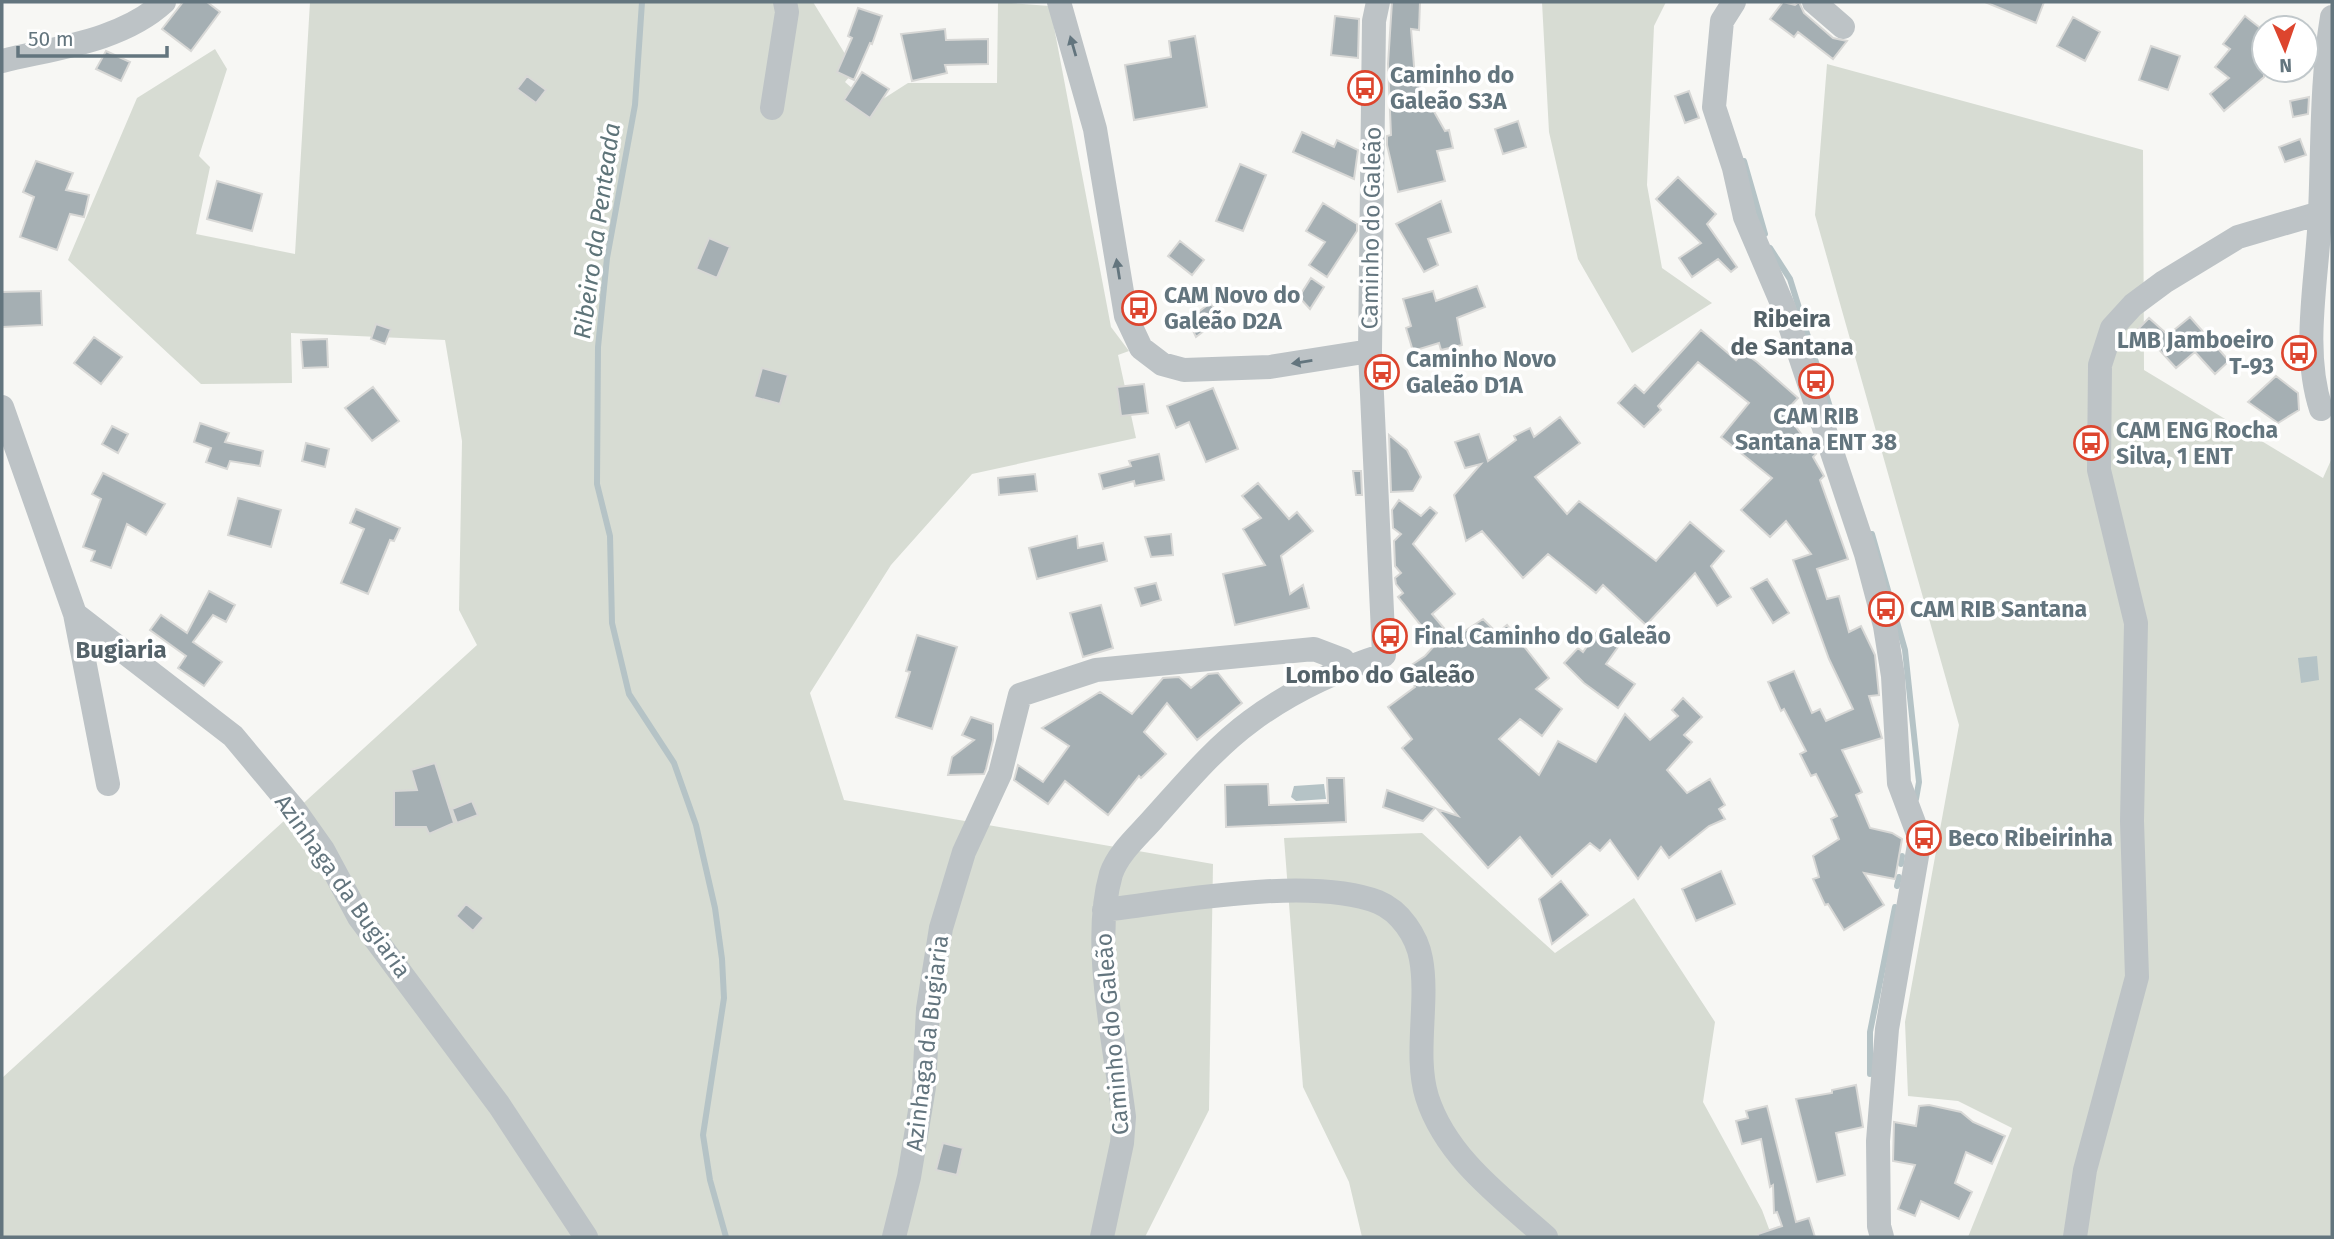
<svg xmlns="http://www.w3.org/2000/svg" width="2334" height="1239" font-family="'Fira Sans',sans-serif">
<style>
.green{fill:#d7dcd3}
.water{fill:#b5c3c6}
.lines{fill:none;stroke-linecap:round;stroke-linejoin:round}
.stream{stroke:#b5c3c6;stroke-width:6}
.building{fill:#a5afb3;stroke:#d8d8d6;stroke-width:2}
.minor{stroke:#bdc3c6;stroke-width:24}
.oneway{fill:#63757e}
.labels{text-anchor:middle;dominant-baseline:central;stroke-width:7;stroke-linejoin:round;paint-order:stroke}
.poi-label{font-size:23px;font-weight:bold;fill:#63757e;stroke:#fff;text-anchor:start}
.street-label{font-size:23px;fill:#63757e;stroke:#fff}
.water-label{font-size:24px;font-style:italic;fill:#5e7479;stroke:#fff}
.neighbourhood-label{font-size:24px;font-weight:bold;fill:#546269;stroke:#fff}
</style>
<rect width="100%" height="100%" fill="#f7f7f4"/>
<path class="green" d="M310 2H813L855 70 845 82 872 106 908 83H997L998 2 1050 6 1111 327 1129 351 1118 355 1136 438 972 474 891 565 810 693 844 800 1213 864 1209 1110 1145 1237H2V1078L477 645 459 610 462 441 445 340 291 333 292 383 201 384 68 260 137 98 215 49 227 69 199 156 210 167 196 234 295 254Z
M1542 2H1666L1654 26 1647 185 1662 268 1712 303 1632 353 1578 259 1549 132Z
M1827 64 2143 150 2144 370 2323 478 2332 458V1237H1968L2012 1128 1958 1101 1908 1096 1905 1022 1959 725 1815 215Z
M1422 833 1555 953 1634 898 1715 1022 1703 1102 1762 1210 1772 1237H1362L1349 1182 1303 1087 1284 838Z"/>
<path class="water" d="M2317 656 2319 680 2301 683 2298 658Z
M1324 784 1326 799 1296 801 1291 797 1294 786Z"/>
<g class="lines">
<path class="stream" d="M642 2 635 105 607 258 598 347 597 484 610 536 612 623 629 694 674 763 696 825 715 908 722 959 724 998 703 1135 710 1180 726 1237
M1744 161 1765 234
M1770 248 1790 279 1834 420
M1872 534 1905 650 1919 782 1916 799
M1901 864 1902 856
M1897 886 1899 877
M1870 1074V1032L1895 907"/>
</g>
<path class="building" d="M183 2H207L220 12 191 51 162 29Z
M1392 2H1420L1419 30 1411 29 1415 78 1445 131 1449 130 1453 148 1437 151 1445 181 1398 192 1387 145V136L1391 135 1388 64Z
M1783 2 1795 5 1799 2 1804 13 1833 38 1847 41 1833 59 1798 32 1794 37 1770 19Z
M1985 2H2044L2036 23Z
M858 8 882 16 872 44 870 43 854 80 837 72 852 38 848 36Z
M1335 16 1359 19 1358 58 1331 55Z
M2245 16 2264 31V77L2224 111 2210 94 2229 78 2215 67 2230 49 2223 44Z
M2073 17 2100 32 2085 61 2057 46Z
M945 29 946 40 988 39V64L945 65 947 73 912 81 901 34Z
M1195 36 1207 107 1134 120 1125 65 1171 57 1169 41Z
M2151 46 2180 56 2168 90 2139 80Z
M106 51 130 62 121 81 96 69Z
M862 72 889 89 870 118 844 100Z
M527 76 546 90 536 103 517 89Z
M1689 91 1699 118 1685 123 1675 96Z
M2309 97 2308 114 2293 117 2290 101Z
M1518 121 1526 147 1503 154 1495 129Z
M1302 132 1334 147 1337 140 1358 150 1354 179 1293 152Z
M2300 139 2306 155 2285 162 2279 147Z
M36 161 73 173 66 190 89 195 84 217 70 214 57 250 20 237 34 197 23 192Z
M1240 164 1266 175 1243 231 1216 221Z
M1678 177 1716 214 1707 224 1737 267 1731 272 1718 259 1692 277 1679 258 1701 243 1656 199Z
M217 181 262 194 252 231 207 219Z
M1441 201 1451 232 1428 239 1438 265 1424 272 1396 224Z
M1323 203 1357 224V231L1327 277 1309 265 1325 242 1306 231Z
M709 238 730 247 717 278 696 269Z
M1180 241 1204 260 1192 275 1168 256Z
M1311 278 1324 287 1310 309 1299 297Z
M1477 286 1485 307 1457 318 1462 345 1441 350 1439 343 1413 351 1406 328 1411 326 1403 299 1433 291 1436 301Z
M41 291 42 325 2 327V292Z
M1210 303 1222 317 1196 337 1188 320Z
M2190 317 2229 361 2215 374 2195 352 2176 368 2154 344 2150 349 2134 333 2149 318 2168 335Z
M376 324 391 329 385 344 371 339Z
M1701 330 1736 360 1743 352 1757 362 1798 398 1785 412 1816 454 1813 457 1824 476 1820 480 1848 559 1817 569 1827 599 1839 596 1849 632 1861 626 1875 655 1879 695 1869 696 1882 738 1842 750 1862 792 1856 795 1870 828 1892 833 1902 839 1895 879 1864 873 1884 905 1844 930 1828 904 1825 905 1813 879 1819 877 1813 856 1839 839 1831 819 1837 816 1816 774 1811 776 1800 754 1806 751 1784 709 1781 711 1768 682 1794 671 1812 713 1820 709 1826 721 1853 709 1829 659 1793 560 1811 554 1786 521 1770 537 1741 510 1772 478 1721 437 1749 403 1698 362 1658 406 1661 410 1644 427 1618 403 1635 385 1644 393Z
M94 337 122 357 101 384 74 363Z
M327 339 328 367 303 368 301 340Z
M762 368 788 375 780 404 754 397Z
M2276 376 2298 393 2299 410 2278 423 2248 402Z
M1144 384 1148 413 1121 416 1117 387Z
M373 387 399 421 372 441 345 408Z
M1213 388 1238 449 1206 462 1189 422 1176 428 1167 406Z
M1560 417 1580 443 1535 477 1567 514 1579 501 1656 561 1690 522 1724 551 1711 566 1731 597 1717 606 1695 573 1646 625 1603 585 1596 593 1548 554 1523 578 1482 531 1466 541 1454 495 1481 464 1465 468 1455 442 1479 434 1488 461 1516 440 1514 436 1530 428 1534 437Z
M200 423 229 433 225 442 263 451 260 466 230 461 227 469 206 462 211 448 194 442Z
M112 426 128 434 118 453 102 444Z
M1389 435 1407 450 1421 477 1413 491 1391 492Z
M306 443 329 449 325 467 302 461Z
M1159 454 1164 480 1135 486 1134 481 1103 489 1099 474 1131 466 1129 461Z
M1353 471H1361L1362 495H1356Z
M103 473 165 504 146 535 127 524 111 568 91 561 95 551 83 547 101 499 92 494Z
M1035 474 1037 491 999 495 998 478Z
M1258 483 1289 519 1297 512 1313 531 1281 556 1290 594 1303 585 1309 608 1235 625 1223 574 1265 565 1243 529 1261 518 1242 496Z
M238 498 281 510 271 547 228 535Z
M1399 500 1421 516 1430 507 1437 513 1413 544 1455 594 1432 614 1453 639 1483 619 1497 633 1507 625 1549 678 1536 689 1562 709 1542 736 1520 719 1499 739 1539 775 1558 741 1596 762 1625 714 1650 740 1678 716 1672 710 1683 698 1702 717 1684 735 1692 742 1667 770 1687 793 1710 779 1725 805 1719 809 1725 819 1709 826 1669 858 1661 847 1638 879 1610 840 1600 851 1590 843 1552 877 1520 837 1488 868 1437 809 1458 816 1402 748 1412 739 1388 707 1415 687 1404 670 1425 656 1436 644 1398 597 1403 593 1396 584 1395 578 1401 573 1395 566 1394 541 1401 534 1393 528 1392 510Z
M356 509 400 528 394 541 390 540 368 594 341 583 364 529 350 523Z
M1171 534 1173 555 1151 557 1145 537Z
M1077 536 1078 548 1103 543 1107 561 1037 579 1029 548Z
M1767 579 1789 613 1773 623 1751 588Z
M1156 583 1161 600 1141 606 1135 588Z
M209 591 235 605 226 622 213 615 193 642 222 662 204 686 178 668 186 656 150 630 161 615 187 633Z
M1101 605 1113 648 1083 657 1070 613Z
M1597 632 1618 647 1606 664 1635 684 1618 708 1584 683 1564 663 1578 648 1583 652Z
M917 635 957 647 932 729 896 717 910 672 906 671Z
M1218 673 1242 703 1197 740 1167 703 1144 732 1166 754 1141 778 1139 776 1108 815 1065 781 1048 804 1014 780 1018 765 1043 782 1069 746 1042 728 1100 692 1132 714 1163 678 1179 677 1191 688 1208 674Z
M971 717 993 724V740L986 769 984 774 948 775 952 757 974 740 962 735Z
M435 763 454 823 429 834 426 827H394V791L417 790 411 770Z
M1327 778H1344L1346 822 1226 827 1225 785 1268 784 1269 805 1328 803Z
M1387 790 1435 808 1423 821 1383 807Z
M472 801 478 815 457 823 452 809Z
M1721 871 1735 904 1696 921 1682 889Z
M1561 881 1588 915 1552 944 1539 899Z
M466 904 484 918 473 931 456 916Z
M1856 1085 1863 1127 1836 1133 1845 1175 1817 1182 1796 1099 1832 1093V1090Z
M1929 1105 1961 1112 1973 1122 2005 1136 1992 1164 1966 1152 1955 1183 1972 1192 1959 1219 1921 1201 1915 1216 1898 1209 1915 1165 1893 1161 1894 1122 1916 1126 1919 1106Z
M1767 1106 1796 1222 1809 1218 1815 1237H1758V1234L1782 1226 1777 1212 1774 1213 1773 1185 1770 1187 1761 1139 1742 1144 1736 1121 1748 1118 1746 1111Z
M943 1143 963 1148 957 1175 936 1170Z"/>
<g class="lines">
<path class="minor" d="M1059 2 1095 129 1126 316 1141 348 1162 364 1184 370 1270 367 1370 351
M1734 2 1722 21 1714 107 1734 168 1745 217 1784 308 1866 554 1885 626 1893 676 1899 783 1920 839 1887 1029 1878 1141 1879 1226 1882 1237
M1814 2 1843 27
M2 61C55 48 122 41 164 2
M772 108 787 12 785 2
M2 407 75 614 108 784
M2321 409C2301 348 2318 276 2320 213 2323 147 2321 83 2332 17
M75 614 233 736 294 809 323 850 359 917 499 1105 586 1237
M1104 910C1178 901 1311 876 1378 902 1400 911 1417 936 1421 959 1429 1002 1414 1055 1427 1097 1446 1157 1501 1197 1546 1237
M894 1237 909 1177 924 1087 928 1009 941 928 964 852 1000 774 1020 695 1096 670 1314 649 1343 660 1346 667
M1102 1237 1122 1143 1124 1117C1115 1044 1091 944 1111 874 1118 853 1139 835 1153 819 1183 786 1214 748 1251 721 1290 692 1337 670 1384 655L1370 351 1374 21 1378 2
M2075 1237 2085 1170 2137 977 2132 821 2136 623 2099 470 2100 365 2112 328 2133 305 2164 282 2238 237 2320 213"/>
</g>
<defs><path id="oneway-solid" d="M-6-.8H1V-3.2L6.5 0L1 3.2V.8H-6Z" transform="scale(1.75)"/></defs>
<g class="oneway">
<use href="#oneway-solid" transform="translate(1073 46) rotate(-106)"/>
<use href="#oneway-solid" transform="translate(1118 269) rotate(-99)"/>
<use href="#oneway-solid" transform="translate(1302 362) rotate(171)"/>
</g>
<defs>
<g id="bus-ring" transform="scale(1.75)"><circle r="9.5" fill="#fff" stroke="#dd452e" stroke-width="1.5"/><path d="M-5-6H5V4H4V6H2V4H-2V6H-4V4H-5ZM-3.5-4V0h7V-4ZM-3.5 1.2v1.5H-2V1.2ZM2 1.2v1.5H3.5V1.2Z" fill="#dd452e"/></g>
</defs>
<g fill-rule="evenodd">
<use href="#bus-ring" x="1365" y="88"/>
<use href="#bus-ring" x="1139" y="308"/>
<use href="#bus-ring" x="2299" y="353"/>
<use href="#bus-ring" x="1382" y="372"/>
<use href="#bus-ring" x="1816" y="381"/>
<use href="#bus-ring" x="2091" y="443"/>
<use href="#bus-ring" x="1886" y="609"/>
<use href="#bus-ring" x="1390" y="636"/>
<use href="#bus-ring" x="1924" y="838"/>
</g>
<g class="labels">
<g class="poi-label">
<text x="1390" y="75">Caminho do<tspan x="1390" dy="26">Galeão S3A</tspan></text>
<text x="1164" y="295">CAM Novo do<tspan x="1164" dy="26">Galeão D2A</tspan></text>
<text x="2274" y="340" text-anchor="end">LMB Jamboeiro<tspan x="2274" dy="26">T-93</tspan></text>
<text x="1406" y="359">Caminho Novo<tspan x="1406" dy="26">Galeão D1A</tspan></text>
<text x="1816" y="416" text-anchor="middle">CAM RIB<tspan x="1816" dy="26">Santana ENT 38</tspan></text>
<text x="2116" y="430">CAM ENG Rocha<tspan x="2116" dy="26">Silva, 1 ENT</tspan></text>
<text x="1910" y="609">CAM RIB Santana</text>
<text x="1414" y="636">Final Caminho do Galeão</text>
<text x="1948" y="838">Beco Ribeirinha</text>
</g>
<g class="street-label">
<text transform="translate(1371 228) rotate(-89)">Caminho do Galeão</text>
<text transform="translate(343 886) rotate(55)">Azinhaga da Bugiaria</text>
<text transform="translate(1112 1034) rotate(-95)">Caminho do Galeão</text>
<text transform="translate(927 1043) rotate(-83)">Azinhaga da Bugiaria</text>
</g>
<g class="water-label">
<text transform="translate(597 231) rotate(-82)">Ribeiro da Penteada</text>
</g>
<g class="neighbourhood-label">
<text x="1792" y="319">Ribeira<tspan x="1792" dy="28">de Santana</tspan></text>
<text x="121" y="650">Bugiaria</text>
<text x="1380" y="675">Lombo do Galeão</text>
</g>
</g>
<rect width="2334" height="1239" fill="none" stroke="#63757e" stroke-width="7"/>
<g transform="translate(2285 49) rotate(178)"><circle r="33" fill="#ffffff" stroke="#c1c8cb" stroke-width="2"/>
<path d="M0-5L12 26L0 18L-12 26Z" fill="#dd452e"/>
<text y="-10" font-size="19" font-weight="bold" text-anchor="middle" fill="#63757e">N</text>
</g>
<path d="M18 46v10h149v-10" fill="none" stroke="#63757e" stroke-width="3.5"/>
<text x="28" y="46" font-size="21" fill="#63757e" stroke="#ffffff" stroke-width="5" paint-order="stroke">50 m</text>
</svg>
